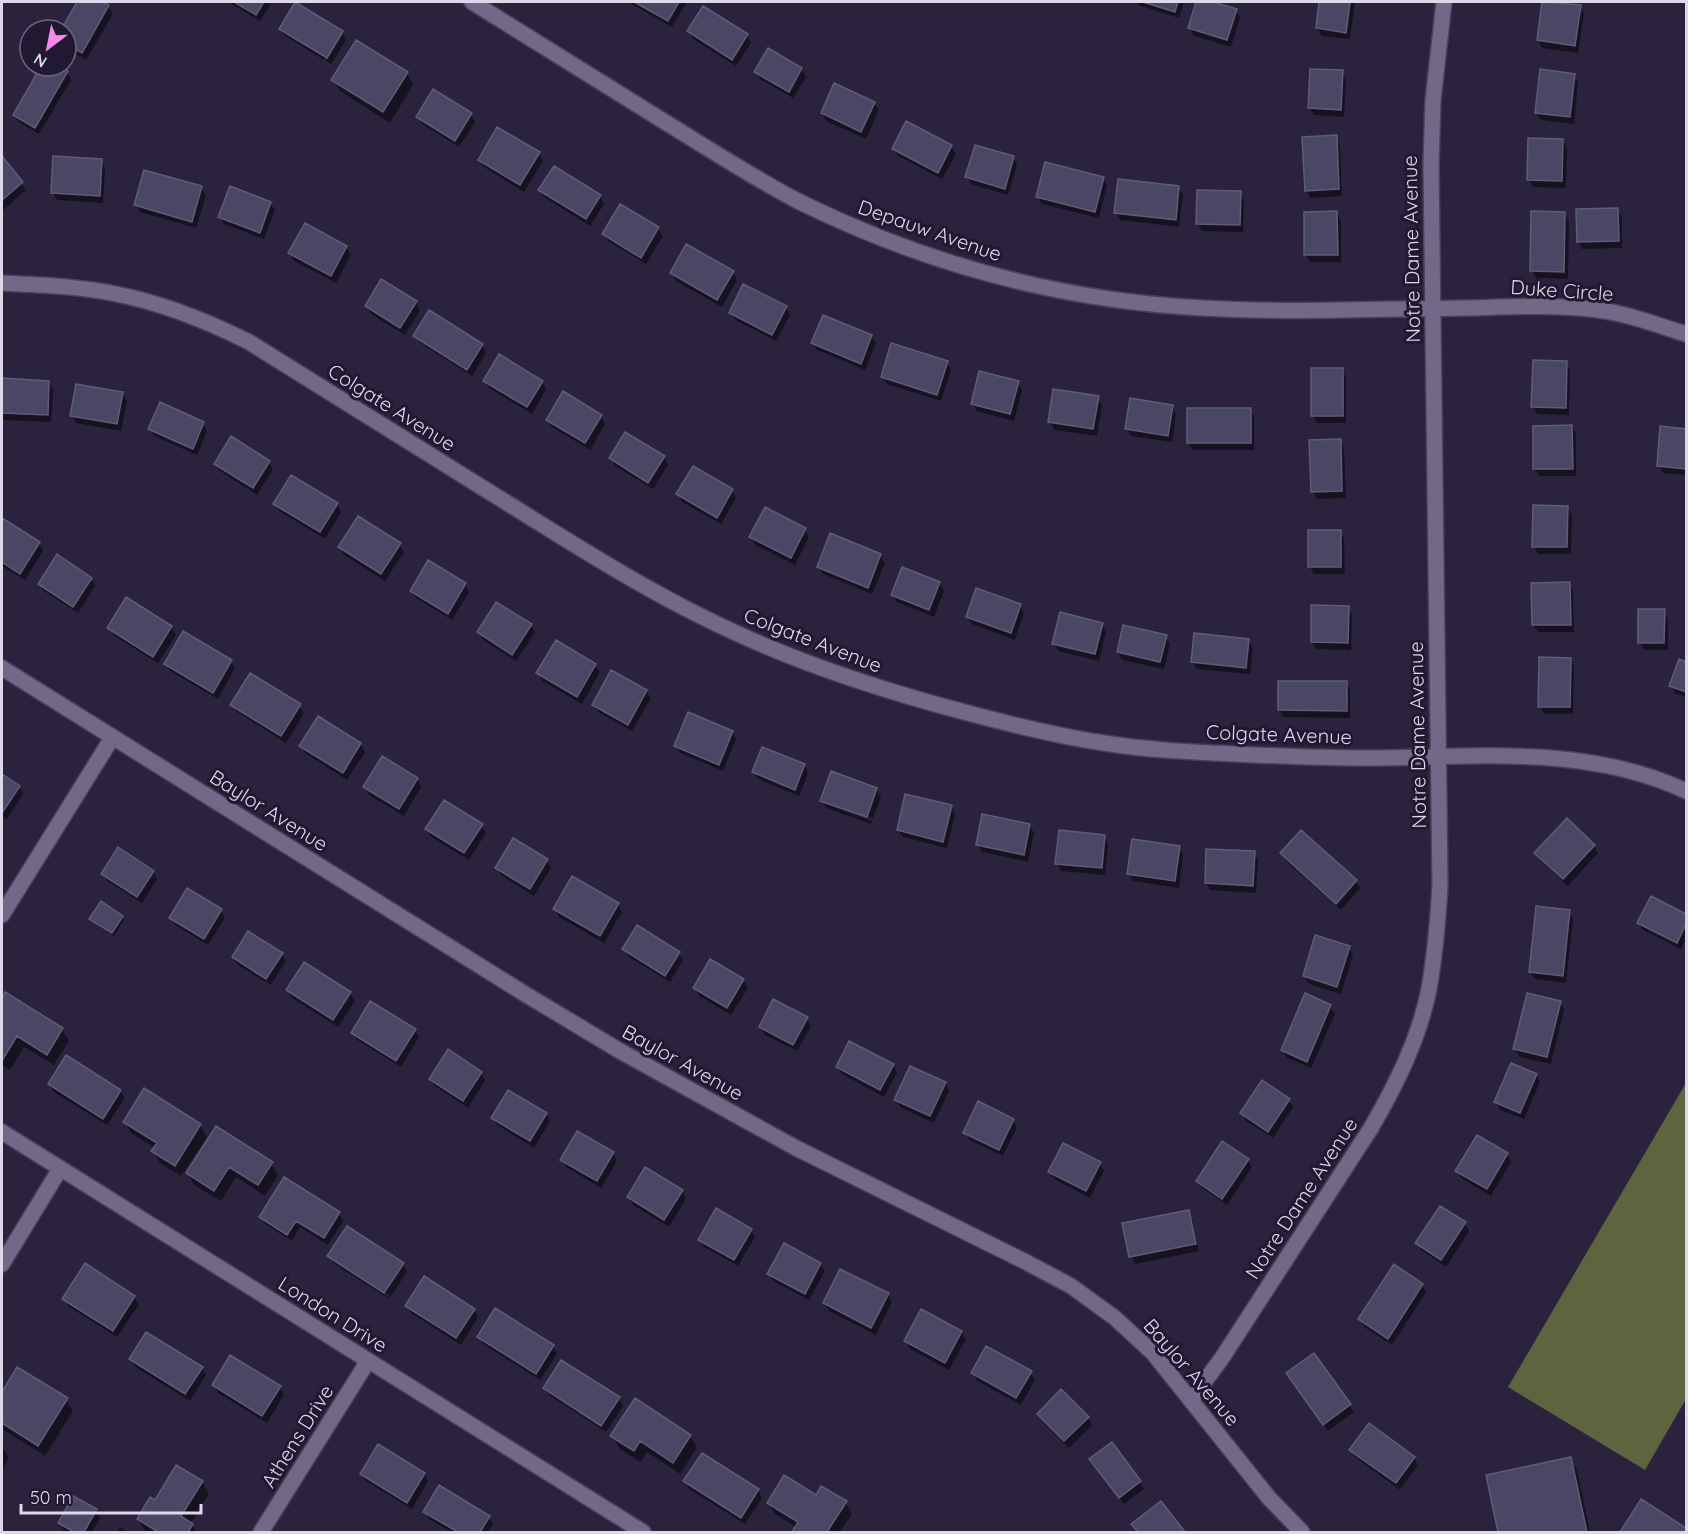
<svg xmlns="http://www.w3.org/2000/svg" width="1688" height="1534" font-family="Quicksand,sans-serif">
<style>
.forest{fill:#5d643e}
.shadow{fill:#0007}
.building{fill:#494764;stroke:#5e5c7a;stroke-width:1.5}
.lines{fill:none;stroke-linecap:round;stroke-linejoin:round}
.minor-casing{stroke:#484157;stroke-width:18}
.minor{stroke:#726988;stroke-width:15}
.labels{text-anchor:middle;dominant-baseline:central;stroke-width:6;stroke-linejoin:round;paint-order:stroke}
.street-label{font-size:20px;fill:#ddd9ea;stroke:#211932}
</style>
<rect width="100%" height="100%" fill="#2b233d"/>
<path class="forest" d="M1686 1083V1399L1645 1470 1508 1387Z"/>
<path class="shadow" d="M79 2H100L108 6 113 14 86 60 66 48V30H63Z
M228 2H272L260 21Z
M628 2H687L672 27Z
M1136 2H1184L1179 18 1138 5Z
M1198 2H1208L1236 10 1240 18 1231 47 1194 36 1190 28Z
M1321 2H1355L1350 39 1322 36 1317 28Z
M1543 2 1580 6 1584 14 1578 53 1542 48 1538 40Z
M280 29 342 32V34H339L324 60 285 36Z
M689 31 747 36 751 43 736 66 693 39Z
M343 34 346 40 331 64 326 61Z
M43 66H56L67 72 71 80 39 134 19 122 14 115Z
M801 69 806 77 793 98 760 79 756 72Z
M1342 72 1346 79 1344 117 1314 115 1310 108Z
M407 73 413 85 390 123 340 91 333 80Z
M1574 75 1578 83 1574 124 1541 120 1536 113Z
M874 103 879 110 866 139 826 121 822 113Z
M471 114 475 122 459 147 422 124 418 117Z
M907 123 951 146 956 154 942 179 898 156 893 149Z
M1336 137 1340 144 1342 196 1310 198 1306 190Z
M1562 140 1567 148 1566 188 1533 187 1529 180Z
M539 153 543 161 524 192 484 167 479 160Z
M1013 157 1017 165 1008 195 971 184 967 177Z
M2 158 26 190 2 211Z
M101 160 105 168 103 203 57 200 53 193Z
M1103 178 1107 185 1099 218 1042 204 1038 197Z
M201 188 206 195 196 228 140 212 136 205Z
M1178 188 1183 195 1179 227 1120 220 1116 213Z
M540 190 600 196 604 204 590 226 544 197Z
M1240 193 1244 200 1243 232 1202 231 1197 223Z
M270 203 275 210 264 239 224 224 220 217Z
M620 206 658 229 663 236 646 264 608 241 603 234Z
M1617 209 1622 217V248L1582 249 1578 242Z
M1305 213H1336L1341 220V262H1310L1306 255Z
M1565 213 1569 221 1568 279 1536 278 1532 271Z
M305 225 346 247 351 255 336 283 294 261 290 253Z
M733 272 737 280 722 307 676 281 672 273Z
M416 302 420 310 405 335 371 314 366 306Z
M786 307 790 315 776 341 735 320 731 313Z
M415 336 482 345 486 353 472 376 420 343Z
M871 336 876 343 865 370 817 350 813 343Z
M947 363 951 370 941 401 887 384 882 376Z
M1566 363 1570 370 1569 415 1537 414 1532 406Z
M1342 369 1346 377V423H1317L1313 416Z
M2 379 48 382 53 389 51 422 4 420 2 415Z
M485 381 542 382 546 389 532 414 489 388Z
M1018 383 1022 390 1014 421 977 411 972 403Z
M122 394 127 401 121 431 76 423 72 415Z
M1098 397 1102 405 1097 436 1054 430 1050 422Z
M1172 406 1176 414 1172 442 1131 436 1127 429Z
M1250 409 1254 417V450H1192L1188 442Z
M601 416 605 424 590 450 552 427 547 420Z
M203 423 207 431 197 455 154 436 150 429Z
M1572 427 1576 434V476H1539L1535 469Z
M1662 428 1686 430V475L1663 473 1659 466Z
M1340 441 1344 448 1346 498 1317 499 1313 491Z
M664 457 668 465 653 489 615 466 611 458Z
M269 462 273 469 257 495 220 471 215 464Z
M732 490 736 498 721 524 682 502 678 494Z
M275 504H337L341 512 325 539 279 511Z
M1567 507 1572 515 1571 554H1538L1534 546Z
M2 520 39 543 43 551 25 580 2 566Z
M805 529 809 537 795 565 755 545 751 537Z
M1340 531 1344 539 1345 574H1314L1310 567Z
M399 544 404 552 385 581 344 555 339 547Z
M880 556 885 563 872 594 823 574 818 567Z
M903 569 939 583 944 591 934 617 897 602 892 594Z
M91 579 95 586 78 613 44 591 39 584Z
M465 584 469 592 452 620 416 598 411 591Z
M1569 584 1573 591 1574 632H1538L1533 625V585Z
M127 599 171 627 176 635 158 663 113 635 109 628Z
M1020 605 1024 613 1015 640 972 624 967 617Z
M1348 607 1352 615 1351 650 1316 649 1312 642Z
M1664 610 1668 618V650H1644L1640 643Z
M1102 624 1106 631 1099 661 1058 651 1054 643Z
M530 625 535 632 516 661 483 640 479 632Z
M1166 637 1170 644 1164 669 1122 660 1118 652Z
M1248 640 1253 648 1250 674 1197 669 1192 662Z
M1570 659 1574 666 1573 714H1544L1540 706Z
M231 661 235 668 218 699 170 671 165 664Z
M1680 661 1686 664V697L1675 693 1671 685Z
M595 665 600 672 582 704 542 681 538 673Z
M1346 683 1350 690V718L1283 717 1279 710Z
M646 691 651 698 632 731 598 712 594 705Z
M232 705 299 706 304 713 286 743 237 712Z
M318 718 360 744 365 752 347 780 305 753 301 746Z
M732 732 736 739 723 771 680 753 676 746Z
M804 765 808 773 799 796 758 779 753 772Z
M2 776 19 787 23 794 7 819 2 816Z
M417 779 421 787 404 816 369 795 365 787Z
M876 789 881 797 873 818 826 801V804L872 821 871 824 826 808 822 800Z
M951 807 955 814 947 848 903 837 898 830Z
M481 825 486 833 469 860 431 837 427 829Z
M1030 826 1034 833 1028 862 982 852 977 844Z
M1104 836 1108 844 1105 875 1061 871 1057 863Z
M1594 846 1598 853 1568 886 1540 860 1536 853Z
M1179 847 1183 855 1179 888 1133 881 1129 874Z
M1254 853 1258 860 1256 893 1210 890 1206 882Z
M1281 854 1356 881 1360 888 1341 910 1286 861Z
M547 861 551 868 534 896 501 875 497 868Z
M153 872 157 879 142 903 107 881 103 874Z
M1651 898 1686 916V939L1681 949 1643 930 1639 923Z
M618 904 622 912 604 943 559 917 555 909Z
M221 910 225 918 208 945 175 925 171 918Z
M1569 912 1573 919 1566 983 1535 979 1530 972Z
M122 917 124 920 114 936 93 922 91 919Z
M1349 948 1353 955 1341 994 1309 984 1304 976Z
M624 949 679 953 683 960 670 982 629 957Z
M282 954 286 961 271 985 238 965 233 957Z
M711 961 743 980 748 988 731 1015 699 996 695 988Z
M287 990 350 993 355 1001 338 1027 292 998Z
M6 994 62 1029 69 1041 54 1065 24 1047 10 1070 2 1065V1001Z
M1560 1002 1564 1009 1551 1064 1519 1057 1515 1049Z
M1330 1006 1335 1014 1311 1068 1287 1058 1282 1050Z
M806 1018 811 1026 797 1051 765 1035 761 1027Z
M415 1030 419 1037 401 1067 357 1040 352 1033Z
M893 1065 897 1073 884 1097 842 1074 838 1067Z
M481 1073 485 1080 468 1108 435 1086 430 1079Z
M1536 1075 1540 1082 1524 1119 1500 1110 1496 1102Z
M945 1083 949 1091 934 1123 900 1107 896 1100Z
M49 1084 120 1091 125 1098 107 1125 54 1092Z
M1289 1100 1293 1107 1273 1138 1246 1121 1242 1113Z
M546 1114 550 1121 534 1148 497 1125 493 1118Z
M1012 1120 1017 1127 1003 1156 969 1140 965 1133Z
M125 1122 200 1125 207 1137 181 1176 160 1163 153 1151 155 1148 131 1133Z
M217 1128 271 1163 278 1175 265 1196 236 1177 221 1201 194 1185 188 1173Z
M613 1153 617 1161 601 1188 566 1167 562 1160Z
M1507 1154 1511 1162 1491 1196 1461 1178 1457 1171Z
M1248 1160 1252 1167 1227 1205 1202 1188 1197 1181Z
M1100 1163 1104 1171 1090 1198 1054 1179 1050 1172Z
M682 1191 686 1199 669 1227 633 1205 628 1197Z
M1188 1211 1192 1219 1199 1251 1135 1264 1131 1256Z
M339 1213 343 1221 328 1245 300 1227 292 1241 265 1224 261 1217Z
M1465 1224 1469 1231 1446 1267 1421 1250 1417 1243Z
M750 1230 755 1237 738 1266 704 1247 700 1240Z
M329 1256 403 1264 407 1272 391 1296 333 1258V1261L390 1298 389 1299 333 1263Z
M820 1264 825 1271 809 1300 773 1281 769 1274Z
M1422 1285 1426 1292 1392 1345 1364 1327 1360 1319Z
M888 1294 892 1302 876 1335 829 1311 824 1303Z
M134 1297 139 1304 117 1337 68 1306 64 1299Z
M407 1306 474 1310 478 1317 461 1345 411 1313Z
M961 1332 966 1339 949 1370 910 1349 906 1341Z
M479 1337 553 1346 557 1354 540 1380 483 1344Z
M1314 1355 1354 1412 1328 1431 1292 1381Z
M131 1359 202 1368 206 1375 190 1401 135 1367Z
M18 1369 66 1400 73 1411 45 1456 2 1429V1395Z
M1030 1372 1035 1380 1021 1405 977 1381 973 1373Z
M214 1385 280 1387 284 1395 267 1423 218 1393Z
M545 1388 618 1398 623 1406 606 1432 549 1395Z
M1038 1414 1088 1418 1092 1425 1069 1448 1043 1422Z
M612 1436H690L697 1447 680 1474 647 1452 640 1462 619 1448Z
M1111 1444 1144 1489 1124 1504 1095 1466Z
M2 1449 5 1451 9 1458 2 1471Z
M1351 1450 1414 1458 1418 1465 1400 1490 1355 1457Z
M1570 1459 1577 1470 1590 1532H1500L1488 1476Z
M361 1474H424L428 1481 412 1509 366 1481Z
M685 1481 758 1490 762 1498 745 1524 689 1489Z
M202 1482 209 1494 190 1524 197 1532H148L145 1531 138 1519Z
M816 1497 845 1502 852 1514 840 1532H794L797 1528 775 1514 768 1503Z
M1642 1502 1686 1530V1532H1622Z
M1161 1503 1183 1532H1138L1133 1524Z
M96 1510 100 1518 92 1532H67L64 1531 60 1523Z
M425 1512 489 1517 493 1525 488 1532H451L429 1519Z
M120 1527 129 1532H116Z"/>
<path class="building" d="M77 2H103L109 5 82 53 66 44V30H61Z
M234 2H264L256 15Z
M295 2 343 31 327 58 279 29Z
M634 2H679L668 21Z
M1143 2H1178L1175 12Z
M1196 2H1213L1237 9 1227 40 1188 28Z
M1319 2H1350L1346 33 1316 28Z
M1542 2 1581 5 1575 46 1537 40Z
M703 6 748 34 732 60 687 31Z
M356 40 408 72 383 112 331 80Z
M768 48 802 68 789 92 754 72Z
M41 66H59L68 71 35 128 13 115Z
M1310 69 1343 70 1341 110 1308 108Z
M1540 69 1575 74 1570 117 1535 113Z
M834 83 875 102 861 132 821 113Z
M433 89 472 113 455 141 416 117Z
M906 121 952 145 938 173 892 149Z
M497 127 540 152 520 185 478 160Z
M1337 135 1339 189 1305 191 1302 137Z
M1528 138 1563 139 1562 181 1527 180Z
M975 145 1014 156 1005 189 965 177Z
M2 156 23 182 2 200Z
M53 156 102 159 100 196 51 193Z
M1045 162 1104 177 1095 212 1036 197Z
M554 166 601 195 586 219 538 190Z
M144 170 202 186 192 222 134 205Z
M1118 179 1179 186 1176 220 1114 213Z
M230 186 271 202 260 233 218 217Z
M1197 190 1241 191 1240 225 1196 224Z
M620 204 659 227 641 258 602 234Z
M1618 208 1619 241 1577 242 1576 209Z
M1337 211 1338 255H1304V212Z
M1531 211 1565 212 1564 272 1530 271Z
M305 223 347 246 331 276 288 253Z
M686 244 734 271 717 300 670 273Z
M381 279 417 301 400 328 365 306Z
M743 284 787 306 772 335 729 313Z
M429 310 483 344 467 370 413 336Z
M823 315 872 335 861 364 811 343Z
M891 343 948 361 937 395 881 377Z
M499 354 543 381 527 407 483 381Z
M1533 360 1567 361 1566 408 1531 407Z
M1311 368H1343V416H1311Z
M979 371 1019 381 1010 414 971 404Z
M2 378 49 381 48 415 2 413Z
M76 384 123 392 117 424 70 416Z
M1053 389 1099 396 1093 429 1048 422Z
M563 391 602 415 585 443 546 420Z
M1130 398 1173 405 1168 436 1125 429Z
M160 402 204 422 193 449 148 429Z
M1187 408H1251V443H1187Z
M1572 425 1573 469H1533V426Z
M1660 426 1686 429V469L1657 466Z
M625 432 665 456 648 483 609 458Z
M231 436 270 461 253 488 214 464Z
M1341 439 1342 491 1311 492 1309 440Z
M693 466 733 489 717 518 676 494Z
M291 475 338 503 320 532 273 504Z
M1533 505 1568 506 1567 547H1532Z
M765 507 806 528 791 558 749 537Z
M358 516 401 543 381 574 338 547Z
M2 518 40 542 20 574 2 562Z
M1308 530H1341V567H1308Z
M830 533 881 554 868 588 817 567Z
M57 554 92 578 73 607 38 584Z
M428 560 466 583 448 614 410 591Z
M902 567 940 582 929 610 891 595Z
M1570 582 1571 625H1532L1531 583Z
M976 588 1021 604 1011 633 966 617Z
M126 597 172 626 153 657 107 628Z
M496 602 532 624 512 655 477 632Z
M1311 605 1349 606 1348 643 1311 642Z
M1638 609H1665L1664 643H1638Z
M1060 612 1103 623 1095 654 1052 644Z
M1123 625 1167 635 1160 662 1117 652Z
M183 631 232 660 213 693 164 664Z
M1194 633 1249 639 1246 668 1191 662Z
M556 640 596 664 577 697 536 673Z
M1539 657 1571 658 1570 707H1538Z
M1679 659 1686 662V692L1669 686Z
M611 670 647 690 628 725 592 705Z
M250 673 301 704 281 736 230 705Z
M1278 681H1347V711L1278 710Z
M688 712 733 731 719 765 674 746Z
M318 716 361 743 343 773 299 746Z
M762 747 805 764 795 790 752 772Z
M382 756 418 778 399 809 363 787Z
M831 771 877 788 867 817 820 801Z
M2 774 20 786 2 813Z
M905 794 952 805 943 842 897 830Z
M444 800 483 824 464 853 425 829Z
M982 814 1030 824 1024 855 976 845Z
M1567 818 1595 845 1563 879 1534 853Z
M1059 830 1105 835 1102 868 1055 864Z
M1301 830 1357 880 1336 904 1280 853Z
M513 838 548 859 530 889 495 868Z
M1132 839 1180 846 1175 881 1127 874Z
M118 847 154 871 137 897 101 874Z
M1206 849 1255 851 1253 886 1205 883Z
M572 876 619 903 600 936 553 909Z
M187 888 222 909 204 939 169 918Z
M1651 896 1686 914V924L1677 943 1637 923Z
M101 901 123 916 112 933 89 919Z
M1536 906 1570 910 1563 976 1529 972Z
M637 925 680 952 665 976 622 949Z
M248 931 283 953 266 979 232 957Z
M1315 935 1350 946 1337 987 1303 976Z
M710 959 744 979 727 1008 693 988Z
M304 962 351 992 333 1020 286 990Z
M5 992 63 1028 47 1055 17 1036 3 1059H2V999Z
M1305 993 1331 1005 1307 1062 1281 1050Z
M1527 993 1561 1001 1547 1057 1513 1049Z
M773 999 808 1017 793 1045 759 1027Z
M370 1001 416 1029 396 1061 351 1033Z
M849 1041 894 1064 880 1090 836 1067Z
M448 1049 482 1072 463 1101 429 1079Z
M66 1055 121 1090 103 1119 48 1084Z
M1511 1063 1537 1074 1520 1113 1494 1102Z
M910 1066 946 1082 930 1116 894 1100Z
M1262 1080 1290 1099 1268 1132 1240 1113Z
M144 1088 201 1124 175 1166 151 1151 157 1143 123 1122Z
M508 1090 547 1113 530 1141 491 1118Z
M978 1101 1014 1119 999 1150 963 1133Z
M216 1126 273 1162 258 1185 229 1167 214 1191 186 1173Z
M577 1131 614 1152 597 1181 560 1160Z
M1477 1135 1508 1153 1487 1189 1455 1171Z
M1222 1141 1249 1159 1222 1199 1196 1181Z
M1063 1143 1101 1162 1086 1191 1048 1172Z
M645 1167 683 1190 664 1220 627 1197Z
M284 1177 340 1212 324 1238 296 1221 287 1235 259 1217Z
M1440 1206 1466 1222 1441 1260 1415 1243Z
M716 1208 752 1229 734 1260 698 1240Z
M1189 1210 1196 1244 1129 1257 1122 1223Z
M347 1226 404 1263 384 1293 327 1256Z
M784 1243 821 1263 805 1294 767 1274Z
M85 1263 135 1296 113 1331 62 1299Z
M1394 1264 1423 1284 1388 1339 1358 1319Z
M840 1269 889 1293 871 1328 823 1303Z
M424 1276 475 1309 456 1338 405 1306Z
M495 1308 554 1345 536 1374 477 1337Z
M921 1309 962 1331 945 1363 904 1341Z
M146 1332 203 1367 185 1394 129 1359Z
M986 1346 1032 1371 1016 1398 971 1373Z
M1314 1353 1351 1404 1323 1425 1286 1373Z
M230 1355 281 1386 262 1416 212 1385Z
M561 1360 620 1397 601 1426 543 1388Z
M17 1367 68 1398 38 1446 2 1423V1392Z
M1061 1389 1089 1417 1064 1441 1037 1414Z
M635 1398 691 1435 673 1463 640 1441 634 1451 610 1436Z
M1369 1423 1415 1457 1396 1483 1349 1450Z
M1112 1442 1141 1481 1119 1498 1089 1459Z
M378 1444 425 1473 407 1503 360 1474Z
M702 1453 759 1489 741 1518 683 1481Z
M1571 1457 1587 1532H1498L1486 1475Z
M176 1465 203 1481 181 1516 193 1524 188 1532H158L137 1519 150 1497 155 1500Z
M784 1475 816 1495 821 1486 847 1501 827 1532H792L798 1522 767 1503Z
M439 1485 490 1516 480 1532H458L423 1512Z
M73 1496 97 1509 84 1532H74L58 1523Z
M1641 1499 1686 1528V1532H1620Z
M1161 1501 1185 1532H1138L1131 1524Z"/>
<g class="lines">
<g class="minor-casing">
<path id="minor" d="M472 2C536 42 601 82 665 122 711 150 756 180 804 204 929 265 1065 301 1203 308 1289 313 1377 309 1463 308 1510 307 1558 304 1605 311 1633 315 1659 326 1686 334
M2 283C40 285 78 286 116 294 162 303 207 321 249 342 337 397 425 451 512 506 584 551 657 597 734 632 809 667 888 692 968 713 1013 725 1057 736 1104 743 1147 750 1191 752 1235 754 1276 756 1317 758 1358 758 1468 758 1584 743 1686 791
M2 668 525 994 620 1051 796 1148 1026 1262 1071 1286 1115 1318 1153 1353 1269 1498 1302 1532
M2 915 112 738
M2 1132 643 1532
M2 1264 60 1169
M1191 1400 1222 1358 1371 1128C1396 1085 1419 1039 1429 989 1435 955 1438 920 1440 885L1431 164 1433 100 1444 2
M261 1532 368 1361"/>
</g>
<use href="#minor" class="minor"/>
</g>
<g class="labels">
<g class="street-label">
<text transform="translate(930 230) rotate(19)">Depauw Avenue</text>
<text transform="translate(1411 249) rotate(-91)">Notre Dame Avenue</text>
<text transform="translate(1562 290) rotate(4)">Duke Circle</text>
<text transform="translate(392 407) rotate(32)">Colgate Avenue</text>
<text transform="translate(813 640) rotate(21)">Colgate Avenue</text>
<text transform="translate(1279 734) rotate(2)">Colgate Avenue</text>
<text transform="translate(1417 735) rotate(-91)">Notre Dame Avenue</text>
<text transform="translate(269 810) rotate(32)">Baylor Avenue</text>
<text transform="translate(683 1062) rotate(29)">Baylor Avenue</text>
<text transform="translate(1301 1198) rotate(-57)">Notre Dame Avenue</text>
<text transform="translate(333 1314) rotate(32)">London Drive</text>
<text transform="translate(1192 1372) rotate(49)">Baylor Avenue</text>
<text transform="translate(297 1436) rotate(-58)">Athens Drive</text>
</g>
</g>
<rect width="1688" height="1534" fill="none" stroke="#ddd9ea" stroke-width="6"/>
<g transform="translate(48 48) rotate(212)"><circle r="28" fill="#211932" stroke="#6c667c" stroke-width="1.5"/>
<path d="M0-4.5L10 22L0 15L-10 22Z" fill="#f888ea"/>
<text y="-9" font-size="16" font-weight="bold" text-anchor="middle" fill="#ddd9ea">N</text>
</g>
<path d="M21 1504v9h180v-9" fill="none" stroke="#ddd9ea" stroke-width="3"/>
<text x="30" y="1504" font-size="18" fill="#ddd9ea" stroke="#211932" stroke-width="4.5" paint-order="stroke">50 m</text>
</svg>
